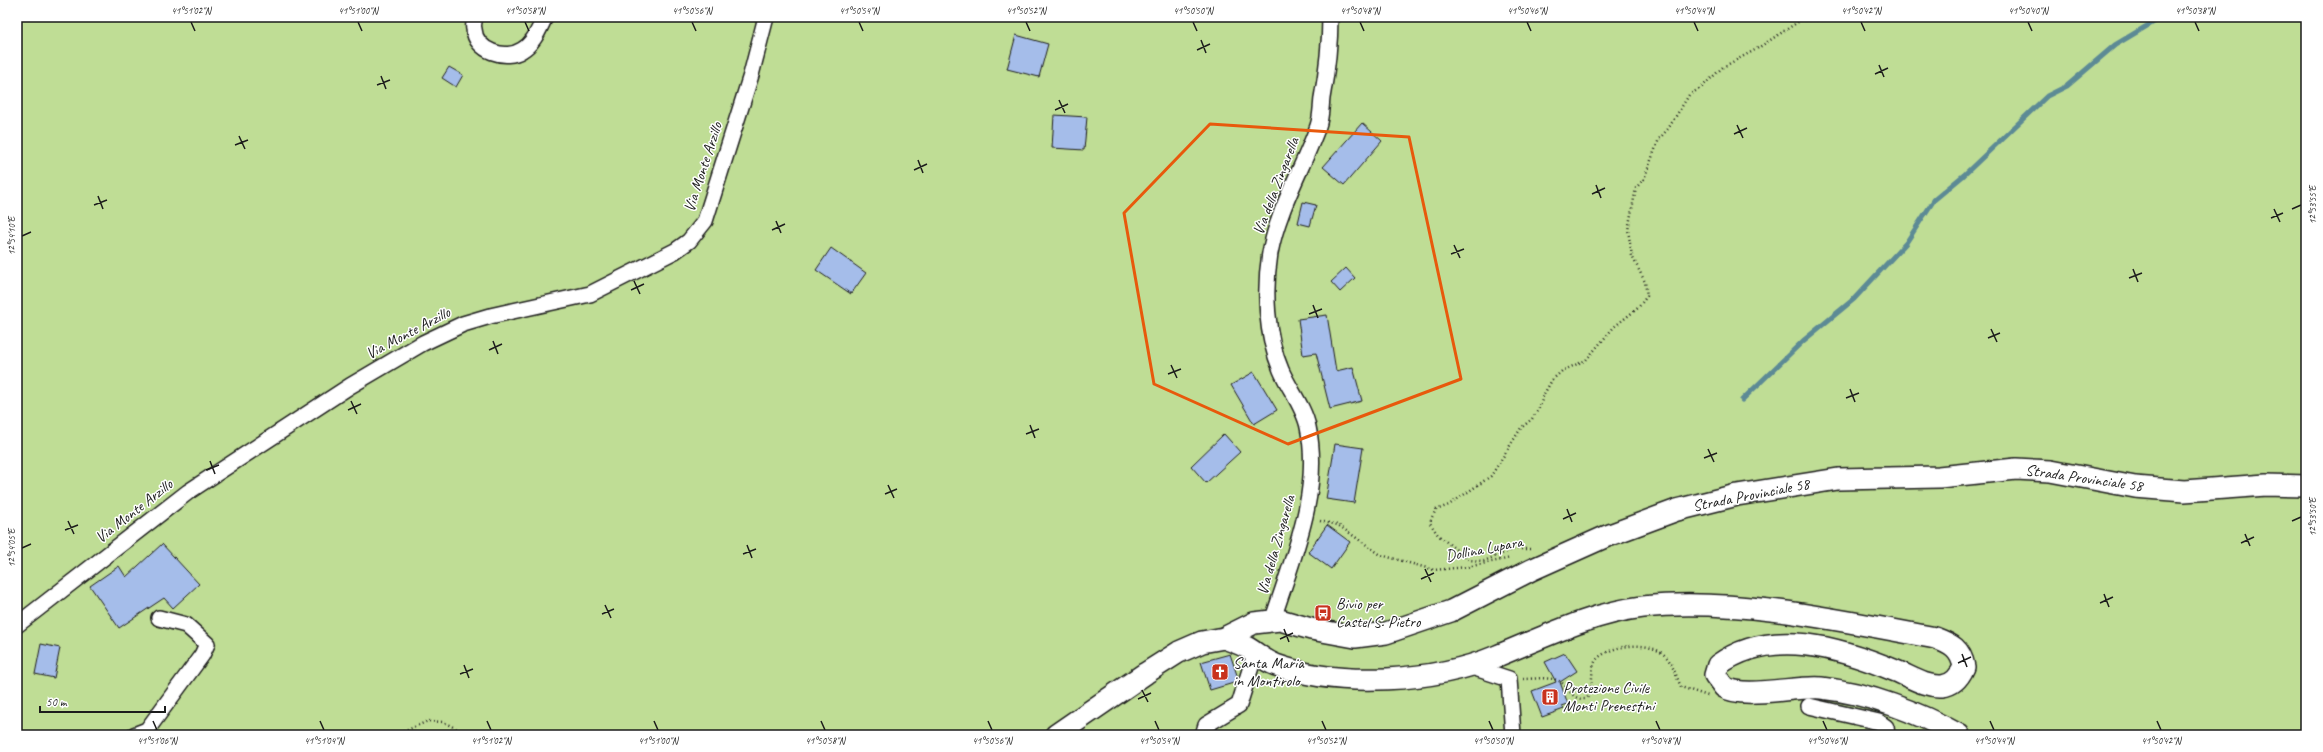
<svg xmlns="http://www.w3.org/2000/svg" width="2323" height="752" font-family="Caveat,sans-serif">
<style>
.green{fill:#bfdd95;stroke:#6e7c58}
.lines{fill:none;stroke-linecap:round;stroke-linejoin:round}
.stream{stroke:#5c8a95;stroke-width:5}
.building{fill:#a5bdea;stroke:#1c1c1c}
.street-casing{stroke:#1c1c1c;stroke-width:18}
.secondary-casing{stroke:#1c1c1c;stroke-width:24}
.path{stroke:#1c1c1c;stroke-width:2.5;stroke-dasharray:1 3;stroke-linecap:butt}
.street{stroke:#fff;stroke-width:15}
.secondary{stroke:#fff;stroke-width:21}
.marked{fill:none;stroke:#e8590c;stroke-width:3;stroke-linejoin:round}
.ticks{fill:none;stroke:#1c1c1c;stroke-width:1.5}
.labels{text-anchor:middle;dominant-baseline:central;stroke-width:3;stroke-linejoin:round;paint-order:stroke}
.street-label{font-size:16px;fill:#1c1c1c;stroke:#fff}
.poi-label{font-size:16px;fill:#1c1c1c;stroke:#fff;text-anchor:start}
.neatline{fill:none;stroke:#1c1c1c;stroke-width:1.5}
.ticks-label{font-size:10px;text-anchor:middle;fill:#1c1c1c}
</style>
<rect width="100%" height="100%" fill="#fff"/>
<filter id="ink" filterUnits="userSpaceOnUse"><feTurbulence type="fractalNoise" baseFrequency=".025" numOctaves="2"/><feDisplacementMap in="SourceGraphic" scale="8" xChannelSelector="R" yChannelSelector="G"/><feConvolveMatrix kernelMatrix="1 2 1 2 8 2 1 2 1" color-interpolation-filters="sRGB"/></filter>
<g filter="url(#ink)">
<path class="green" d="M17 17H2306V735H17Z"/>
<g class="lines">
<path class="stream" d="M1742 400 1803 341 1854 299 1906 243 1934 200 1964 175 2047 96 2067 86 2115 45 2162 17"/>
</g>
<path class="building" d="M1016 35 1048 44 1039 77 1007 69Z
M449 67 463 75 456 87 442 78Z
M1054 115 1087 117 1084 150 1052 148Z
M1362 123 1382 141 1344 185 1323 167Z
M1303 202 1316 205 1310 226 1298 223Z
M831 248 866 273 851 294 816 270Z
M1346 268 1355 278 1340 292 1331 282Z
M1327 315 1336 371 1353 367 1362 401 1330 409 1316 353 1303 355 1298 319Z
M1254 372 1277 410 1254 424 1231 385Z
M1224 434 1240 452 1206 483 1191 466Z
M1335 444 1363 448 1354 503 1326 499Z
M1327 525 1350 542 1331 569 1308 552Z
M162 544 199 584 173 608 164 598 119 628 90 586 119 566 126 577Z
M41 644 60 648 54 678 35 674Z
M1565 653 1577 671 1560 682 1568 704 1562 706 1564 709 1542 717 1532 691 1556 682 1545 662Z
M1230 654 1238 678 1237 682 1210 690 1201 662Z"/>
<g class="lines">
<g class="street-casing">
<path id="street" d="M475 17C474 21 473 26 474 29 475 51 506 61 522 50 534 43 539 29 545 17
M1273 619C1292 559 1322 492 1308 427 1304 407 1289 389 1281 370 1266 335 1264 290 1270 253 1278 209 1303 168 1318 126 1321 118 1321 107 1322 98 1327 71 1330 44 1330 17
M17 625 188 492 350 386 423 343 463 324 490 316 590 294 675 251 689 241 705 221 751 75 766 17
M1469 666 1509 679 1513 735
M1809 706 1879 722 1886 727 1887 735
M134 735 147 730 202 655 207 644 186 625 159 618
M1203 735 1206 725 1239 705 1255 654"/>
</g>
<g class="secondary-casing">
<path id="secondary" d="M1224 638C1232 641 1241 644 1248 648 1258 654 1265 661 1276 665 1340 688 1435 682 1497 656 1544 637 1592 613 1643 607 1734 597 1845 621 1935 638 1951 644 1961 649 1964 667 1960 676 1953 685 1942 686 1925 687 1911 677 1896 671 1841 648 1770 626 1718 665L1715 675 1724 687C1742 699 1796 686 1821 688 1868 693 1918 712 1959 735
M1056 735 1146 673 1179 652 1202 642 1224 638 1254 623 1280 620 1311 629 1355 637 1386 633 1451 611 1531 570 1607 536 1677 510 1737 495 1838 479 1939 477 2016 469 2050 471 2135 487 2184 491 2266 485 2306 486"/>
</g>
<path class="path" d="M1320 521 1338 525 1381 555 1434 570 1467 567 1511 558
M1530 549H1514L1484 561 1469 560 1438 535 1430 523 1431 519 1436 510 1449 505 1491 476 1521 428 1532 419 1539 408 1544 394 1552 380 1562 371 1586 360 1614 327 1638 308 1647 296 1645 282 1632 256 1628 230 1636 188 1644 179 1659 139 1668 129 1689 95 1702 87 1723 67 1755 50 1801 20H1828L1831 17
M1523 679C1533 679 1552 676 1561 682 1569 688 1572 700 1585 699 1597 693 1587 668 1598 658 1615 643 1654 640 1668 659 1674 668 1677 678 1681 687L1708 696
M396 735 428 721 443 722 469 735
M1689 735H1697"/>
<use href="#street" class="street"/>
<use href="#secondary" class="secondary"/>
</g>
</g>
<path class="marked" d="M1210 124 1409 137 1461 379 1288 444 1154 384 1124 213Z"/>
<path class="ticks" d="M191 22 195 31M358 22 362 31M525 22 529 31M692 22 696 31M859 22 863 31M1026 22 1030 31M1193 22 1197 31M1360 22 1364 31M1527 22 1531 31M1694 22 1698 31M1861 22 1865 31M2028 22 2032 31M2195 22 2199 31M1201 40 1206 53M1197 50 1210 44M1879 65 1884 77M1875 74 1888 68M381 76 386 89M377 85 390 80M1059 100 1065 113M1055 110 1068 104M1737 125 1743 138M1734 134 1747 128M239 136 245 149M235 145 248 140M918 160 923 173M914 170 927 164M1596 185 1601 198M1592 194 1605 188M98 196 103 209M94 205 107 200M2274 209 2280 222M2292 209 2301 205M2271 218 2283 213M776 221 781 233M772 230 785 224M22 236 31 232M1454 245 1460 258M1451 254 1464 249M2133 269 2138 282M2129 278 2142 273M634 281 640 294M631 290 644 284M1313 305 1318 318M1309 314 1322 309M1991 329 1997 342M1988 338 2000 333M493 341 498 354M489 350 502 344M1171 365 1177 378M1168 374 1181 369M1850 389 1855 402M1846 398 1859 393M351 401 357 414M348 410 361 404M1030 425 1035 438M1026 434 1039 429M1708 449 1714 462M1704 458 1717 453M210 461 215 474M206 470 219 465M888 485 894 498M885 494 897 489M1567 509 1572 522M1563 519 1576 513M68 521 74 534M2292 521 2301 517M65 530 78 525M2245 534 2250 546M2241 543 2254 537M747 545 752 558M22 548 31 544M743 554 756 549M1425 569 1431 582M1421 579 1434 573M2104 594 2109 607M2100 603 2113 597M605 605 611 618M602 614 614 609M1284 629 1289 642M1280 639 1293 633M1962 654 1967 667M1958 663 1971 657M464 665 469 678M460 674 473 669M1142 690 1148 702M1138 699 1151 693M153 721 157 730M320 721 324 730M487 721 491 730M654 721 658 730M821 721 825 730M988 721 992 730M1155 721 1159 730M1322 721 1326 730M1489 721 1493 730M1656 721 1660 730M1823 721 1827 730M1990 721 1994 730M2157 721 2161 730"/>
<defs>
<g id="bus-square" transform="scale(0.9)"><rect x="-9" y="-9" width="18" height="18" rx="4" fill="#c8321e" stroke="#fff"/><path d="M-5-6H5V4H4V6H2V4H-2V6H-4V4H-5ZM-3.5-4V0h7V-4ZM-3.5 1.2v1.5H-2V1.2ZM2 1.2v1.5H3.5V1.2Z" fill="#fff"/></g>
<g id="church-square" transform="scale(0.9)"><rect x="-9" y="-9" width="18" height="18" rx="4" fill="#c8321e" stroke="#fff"/><path d="M-1.2-6h2.4v3.5h3.3v2.4h-3.3V6h-2.4V-.1h-3.3v-2.4h3.3Z" fill="#fff"/></g>
<g id="building-square" transform="scale(0.9)"><rect x="-9" y="-9" width="18" height="18" rx="4" fill="#c8321e" stroke="#fff"/><path d="M-4-6H4V6H1V3H-1V6H-4ZM-2.5-4.3h1.7v1.8h-1.7ZM.8-4.3h1.7v1.8H.8ZM-2.5-1h1.7V.8h-1.7ZM.8-1h1.7V.8H.8Z" fill="#fff"/></g>
</defs>
<g fill-rule="evenodd">
<use href="#bus-square" x="1323" y="613"/>
<use href="#church-square" x="1220" y="672"/>
<use href="#building-square" x="1550" y="697"/>
</g>
<g class="labels">
<g class="street-label">
<text transform="translate(703 167) rotate(-72)">Via Monte Arzillo</text>
<text transform="translate(1276 186) rotate(-69)">Via della Zingarella</text>
<text transform="translate(408 333) rotate(-28)">Via Monte Arzillo</text>
<text transform="translate(2084 478) rotate(8)">Strada Provinciale 58</text>
<text transform="translate(1751 495) rotate(-11)">Strada Provinciale 58</text>
<text transform="translate(134 511) rotate(-38)">Via Monte Arzillo</text>
<text transform="translate(1276 545) rotate(-74)">Via della Zingarella</text>
<text transform="translate(1484 549) rotate(-11)">Dollina Lupara</text>
</g>
<g class="poi-label">
<text x="1336" y="604">Bivio per<tspan x="1336" dy="18">Castel S. Pietro</tspan></text>
<text x="1233" y="663">Santa Maria<tspan x="1233" dy="18">in Montirolo</tspan></text>
<text x="1563" y="688">Protezione Civile<tspan x="1563" dy="18">Monti Prenestini</tspan></text>
</g>
</g>
<rect width="2323" height="752" fill="none" stroke="#fff" stroke-width="44"/>
<path d="M40 706v6h125v-6" fill="none" stroke="#1c1c1c" stroke-width="2"/>
<text x="46" y="706" font-size="12" fill="#1c1c1c" stroke="#ffffff" stroke-width="3" paint-order="stroke">50 m</text>
<rect x="22" y="22" width="2279" height="708" class="neatline"/>
<g class="ticks-label">
<text x="191" y="14">41°51'02"N</text>
<text x="358" y="14">41°51'00"N</text>
<text x="525" y="14">41°50'58"N</text>
<text x="692" y="14">41°50'56"N</text>
<text x="859" y="14">41°50'54"N</text>
<text x="1026" y="14">41°50'52"N</text>
<text x="1193" y="14">41°50'50"N</text>
<text x="1360" y="14">41°50'48"N</text>
<text x="1527" y="14">41°50'46"N</text>
<text x="1694" y="14">41°50'44"N</text>
<text x="1861" y="14">41°50'42"N</text>
<text x="2028" y="14">41°50'40"N</text>
<text x="2195" y="14">41°50'38"N</text>
<text transform="translate(2312 205) rotate(-90)" y="4">12°53'55"E</text>
<text transform="translate(11 236) rotate(-90)" y="4">12°54'10"E</text>
<text transform="translate(2312 517) rotate(-90)" y="4">12°53'50"E</text>
<text transform="translate(11 548) rotate(-90)" y="4">12°54'05"E</text>
<text x="157" y="744">41°51'06"N</text>
<text x="324" y="744">41°51'04"N</text>
<text x="491" y="744">41°51'02"N</text>
<text x="658" y="744">41°51'00"N</text>
<text x="825" y="744">41°50'58"N</text>
<text x="992" y="744">41°50'56"N</text>
<text x="1159" y="744">41°50'54"N</text>
<text x="1326" y="744">41°50'52"N</text>
<text x="1493" y="744">41°50'50"N</text>
<text x="1660" y="744">41°50'48"N</text>
<text x="1827" y="744">41°50'46"N</text>
<text x="1994" y="744">41°50'44"N</text>
<text x="2161" y="744">41°50'42"N</text>
</g>
</svg>
